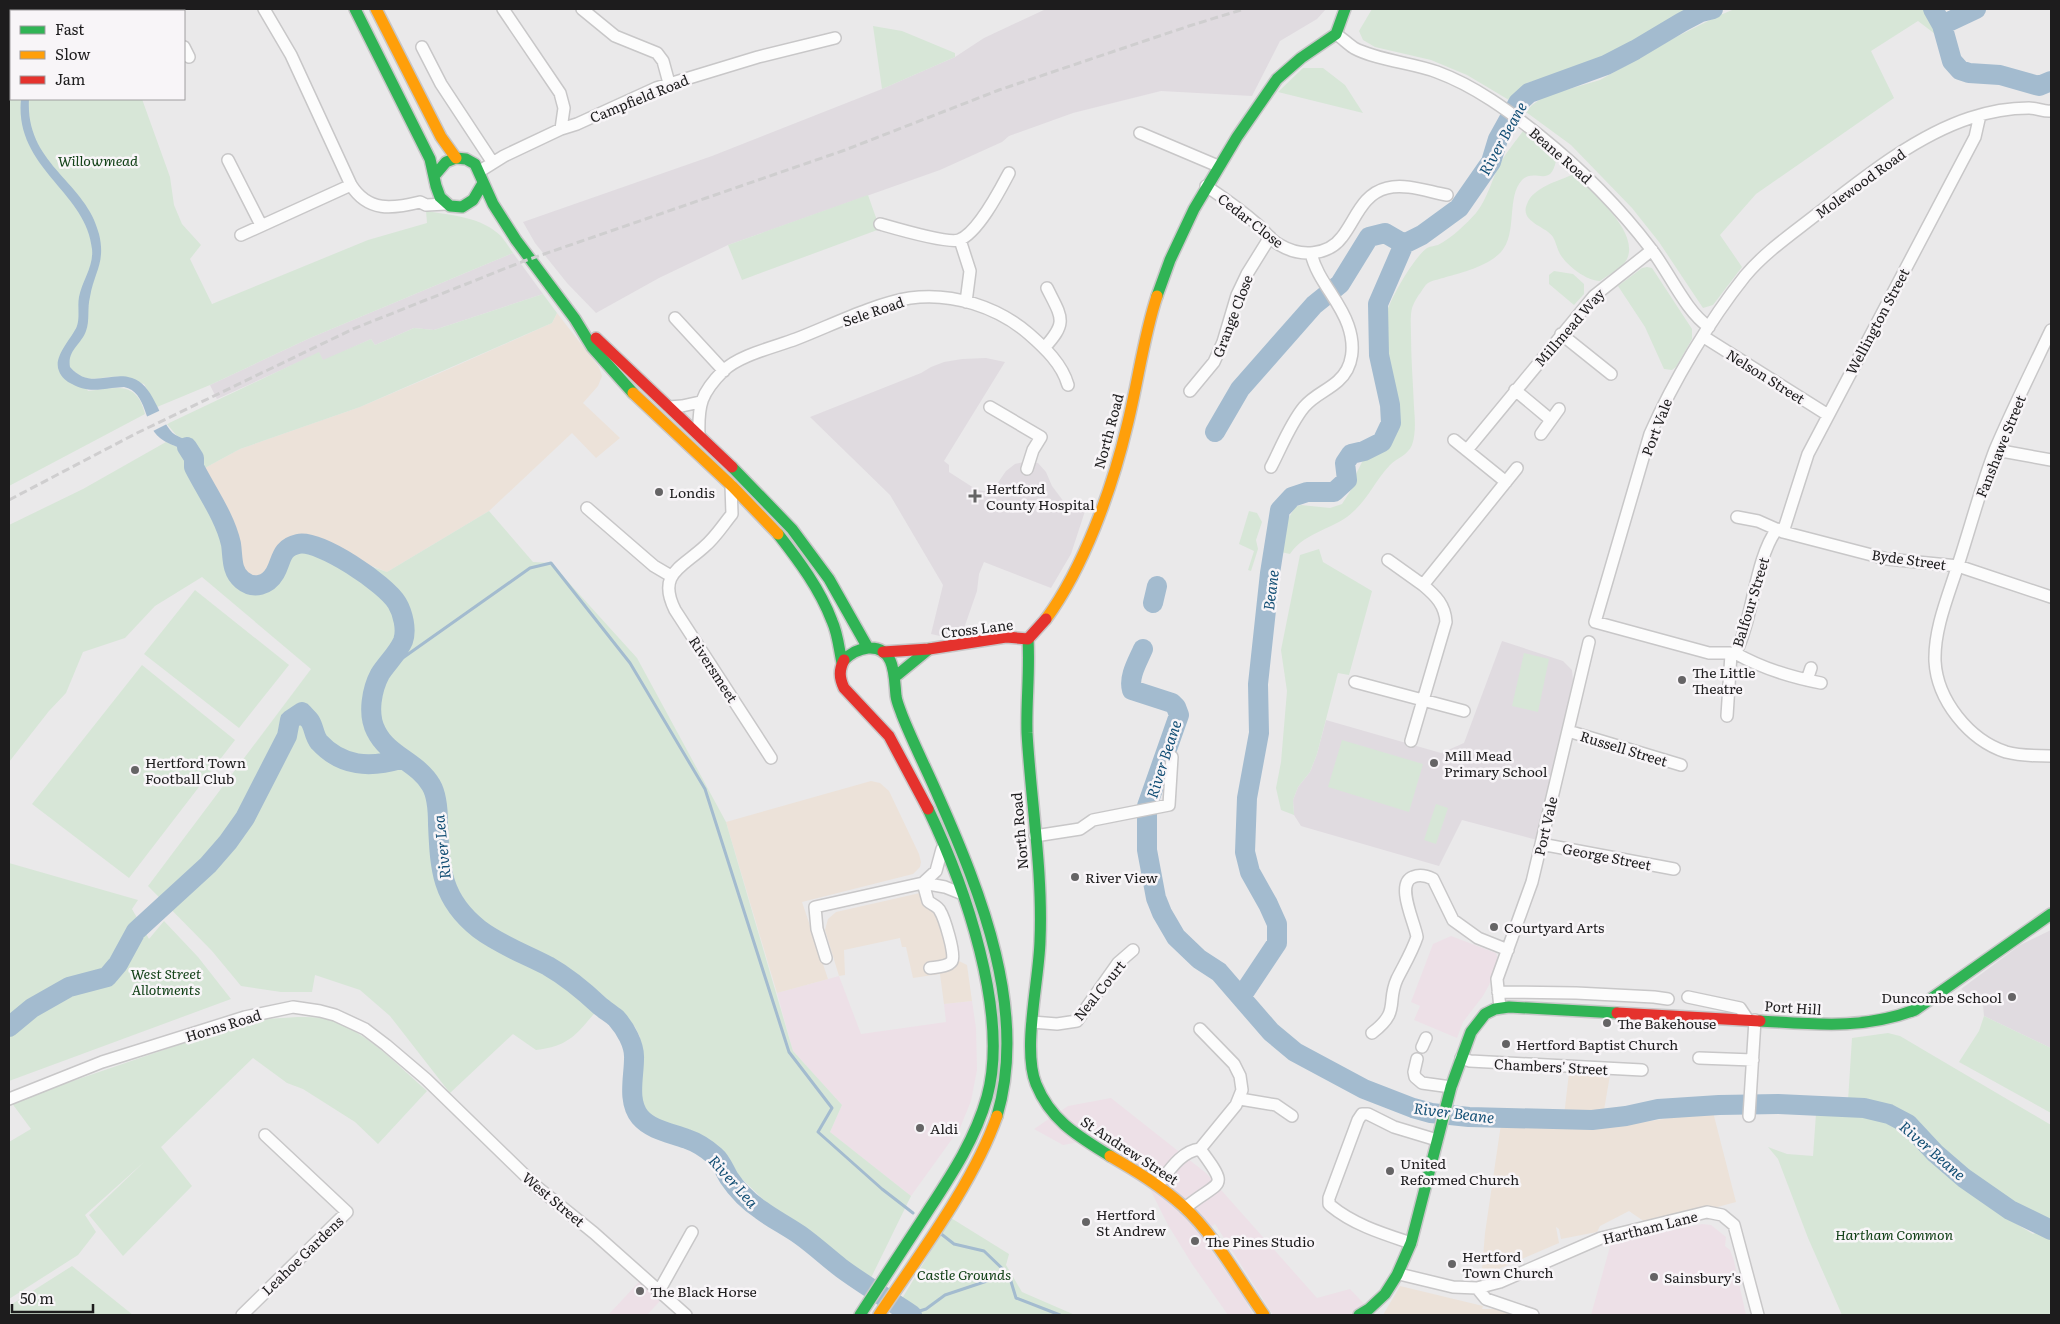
<svg xmlns="http://www.w3.org/2000/svg" width="2060" height="1324" font-family="Literata,serif">
<style>
.commercial{fill:#ede0e7}
.industrial{fill:#ece2d9}
.built{fill:#e0dbe0}
.green{fill:#d7e6d7}
.water{fill:#a3bbcf}
.pier{fill:#eae9ea}
.lines{fill:none;stroke-linecap:round;stroke-linejoin:round}
.stream{stroke:#a3bbcf;stroke-width:3}
.river{stroke:#a3bbcf;stroke-width:20}
.street-casing{stroke:#c8c7c8;stroke-width:14}
.fast-casing{stroke:#c8c7c8;stroke-width:14}
.slow-casing{stroke:#c8c7c8;stroke-width:14}
.jam-casing{stroke:#c8c7c8;stroke-width:14}
.street{stroke:#fcfcfc;stroke-width:11}
.fast{stroke:#30b455;stroke-width:11}
.slow{stroke:#ff9f0a;stroke-width:11}
.jam{stroke:#e5322d;stroke-width:11}
.rail{stroke:#cfcecf;stroke-width:3;stroke-dasharray:8 4;stroke-linecap:butt}
.poi-dot{fill:#656465;stroke:#f8f5f8;stroke-width:2}
.labels{text-anchor:middle;dominant-baseline:central;stroke-width:5;stroke-linejoin:round;paint-order:stroke}
.street-label{font-size:14px;fill:#1d1c1d;stroke:#f8f5f8}
.park-label{font-size:14px;font-style:italic;fill:#114016;stroke:#f8f5f8}
.poi-label{font-size:14px;fill:#1d1c1d;stroke:#f8f5f8;text-anchor:start}
.water-label{font-size:15px;font-style:italic;fill:#134f75;stroke:#f8f5f8}
</style>
<rect width="100%" height="100%" fill="#eae9ea"/>
<path class="commercial" d="M1451 936 1496 953 1498 959 1489 985 1483 996 1463 1022 1457 1038 1414 1020 1420 1006 1411 1002 1433 944Z
M839 976 861 1034 946 1022 944 1004 972 1001 976 1028 977 1070 971 1101 960 1128 911 1196 830 1132 842 1105 793 1051 777 993Z
M1111 1098 1206 1173 1317 1298 1350 1289 1368 1308 1353 1315H1273L1215 1224 1200 1234 1243 1296 1253 1315H1228L1192 1264 1168 1225 1150 1189 1079 1142 1063 1145 1034 1129 1068 1106Z
M1702 1224 1711 1225 1726 1237 1725 1246 1730 1250 1734 1261 1746 1315H1591L1611 1243Z
M639 1282 660 1301 647 1315H608Z"/>
<path class="industrial" d="M557 313 599 367 602 376 598 386 583 403 620 438 596 458 572 433 489 511 387 572 307 540 296 541 280 550 273 568 264 575 257 578 247 577 240 571 236 562 233 544 203 469 240 449 360 407 449 369 552 323Z
M871 781 880 783 889 791 919 854 921 862 920 867 913 874 802 902 828 979 777 993 726 822Z
M920 893 923 903 938 916 949 960 959 961 967 965 972 1001 944 1004 940 974 913 978 906 947H902L900 938 844 950 845 975 839 976 825 930 828 919 836 912Z
M1569 1073 1610 1075 1603 1116H1564Z
M1713 1112 1736 1202 1658 1223 1645 1222 1629 1211 1600 1226 1597 1232 1561 1239 1559 1229 1556 1227 1559 1243 1489 1273 1481 1281 1485 1233 1501 1124 1608 1127Z
M1400 1286 1483 1306 1482 1309H1495L1517 1315H1383Z"/>
<path class="built" d="M1046 9H1326L1317 19 1280 41 1252 96 1161 91 1073 113 1009 136 1002 142 940 170 728 245 659 278 596 313 567 283 535 243 523 222 712 156 882 89 955 57 984 38Z
M513 253 543 294 434 330 414 328 375 345 371 339 323 361 319 353 217 399 210 385 310 338Z
M986 358 1005 362 944 461 949 465V472L977 490 985 491 995 487 1006 471 1015 464 1024 462 1038 463 1046 472 1052 486 1064 502 1078 507 1087 505 1071 554 1051 588 984 562 979 574 977 591 962 634 940 636 931 634 943 585 890 495 810 417 921 373 931 367 944 362 962 359Z
M1502 641 1563 661 1572 670 1573 680 1537 840 1462 820 1439 866 1301 826 1294 815 1293 800 1298 787 1310 772 1317 754 1326 720 1441 753 1464 743Z
M2051 930V1048L1984 1016 1983 1005 1961 989 2020 945Z"/>
<path class="green" d="M9 9H110L111 11H11V99H142L170 177 174 205 182 224 201 245 190 259 212 304 368 240 427 223 426 211C451 215 482 217 501 236 505 241 509 247 513 253L310 338 210 385 157 407 144 384C136 382 128 377 120 377 100 375 87 387 70 367L88 391C116 388 137 380 145 414L9 486Z
M1372 9H1694L1648 35 1632 46 1582 66 1527 83 1509 100 1467 75 1431 60 1375 47 1363 40 1359 31Z
M1741 9H1927L1931 15 1939 37 1918 21 1871 51 1894 98 1756 194 1720 235 1742 267 1713 305 1703 308 1659 242 1632 208 1571 145 1526 112 1532 105 1545 96 1600 80 1676 37 1718 16 1732 10Z
M873 26 902 31 955 53V57L882 89Z
M1303 68H1323L1345 85 1363 113 1278 92Z
M1523 131 1552 152 1556 161C1550 189 1535 167 1522 180 1506 197 1518 233 1501 252 1488 266 1464 272 1446 277 1441 279 1433 280 1428 283 1425 285 1423 289 1421 292 1417 297 1414 302 1412 308 1410 316 1411 327 1411 335 1411 359 1413 383 1414 407 1415 419 1416 434 1412 445 1408 455 1397 458 1390 465 1377 478 1369 497 1355 510 1337 529 1305 531 1290 554L1281 552 1288 519 1295 507 1301 505 1330 508 1342 504 1351 490 1356 474 1362 462 1395 438C1408 405 1378 359 1385 319 1387 303 1414 257 1427 248 1431 246 1435 246 1438 245 1452 238 1466 224 1476 213 1488 198 1492 178 1501 162 1507 151 1516 141 1523 131Z
M1574 174C1591 192 1640 231 1627 259 1623 268 1608 275 1600 281 1587 281 1567 266 1560 254 1557 249 1556 242 1553 237 1546 226 1519 222 1527 204 1533 187 1559 181 1574 174Z
M868 195 880 229 742 280 728 245Z
M1647 267 1652 268 1656 274 1692 329V339L1676 367 1672 370 1664 369 1645 327 1618 286 1642 268Z
M1554 271 1573 274 1584 284V294L1574 305 1549 284V275Z
M543 294 557 313 552 323 360 407 240 449 203 469 194 445 176 435 167 424 319 352 323 360 371 339 375 345 414 328 434 330Z
M166 442 184 450 189 464 188 474 218 508 240 571 257 578 273 568 287 549 307 544 387 572 489 511 533 562 551 563 637 658 726 822 793 1051 842 1105 830 1132 911 1196 870 1280 842 1260 794 1220 771 1207 738 1175 727 1158 718 1148 683 1129 665 1124 646 1113 639 1093 641 1059 640 1037 635 1027 616 1008H599C577 1033 571 1046 536 1050L513 1034 450 1093 390 1016 360 990 315 975 312 992H281L241 986 212 951 148 886 311 669 202 577 155 606 125 638 83 652 66 693 49 711 9 762V525L83 489Z
M1249 511 1257 513 1262 522 1256 540 1258 549 1251 571 1248 570 1254 551 1239 544Z
M1319 549 1323 562 1372 591 1349 675 1338 673 1317 754 1310 772 1298 787 1293 800 1294 815 1281 810 1276 788 1281 762 1287 691 1281 650 1300 555Z
M195 590 289 665 239 728 144 654Z
M1524 653 1549 659 1538 712 1512 706Z
M142 665 235 740 129 878 32 804Z
M1342 740 1423 764 1409 812 1328 787Z
M1436 804 1448 808 1436 844 1424 840Z
M9 863 138 900 132 909 149 939 164 921 198 957 231 999 9 1081Z
M1984 1016 2051 1048V1113L1959 1062 1979 1031Z
M298 1017C307 1017 317 1017 326 1019 366 1030 396 1064 427 1091L378 1144 355 1122 303 1089 287 1083 253 1058 161 1147 192 1186 123 1256 89 1215 144 1162 85 1215 96 1232 78 1255 9 1299V1142L31 1129 11 1102 225 1029 266 1019Z
M1888 1033 1900 1036 2051 1125V1222C2015 1204 1979 1183 1947 1156 1928 1140 1914 1118 1890 1106 1878 1100 1861 1102 1848 1101L1852 1038Z
M1816 1114C1838 1115 1864 1112 1884 1121 1910 1132 1915 1145 1934 1162 1964 1189 1998 1213 2033 1234L2039 1231 2051 1238V1315H1842L1808 1238 1778 1159 1768 1147 1787 1154 1813 1156Z
M951 1218 1009 1254 1006 1265 1022 1292 1075 1315H892Z
M72 1266 133 1315H9V1306Z"/>
<path class="water" d="M21 99H29C25 165 86 181 99 234 106 263 94 272 90 297 87 308 90 321 86 331 81 345 67 350 70 367 90 390 109 371 132 378 153 385 158 414 170 430 176 438 186 438 193 444 198 449 201 462 203 469L188 474 189 464 184 450C176 446 166 443 160 438 143 425 148 392 124 387 121 387 116 388 112 388 97 390 86 392 72 384 67 382 61 377 59 371 53 358 69 341 75 330 81 321 77 307 79 297 82 281 94 266 92 249 87 192 14 168 21 99Z"/>
<path class="pier" d="M161 410 169 423 151 432 144 418Z"/>
<g class="lines">
<path class="stream" d="M380 674 530 568 551 563 630 663 705 789 789 1052 832 1108 818 1132 882 1189 913 1213
M940 1233 954 1244 984 1251 1009 1275 1016 1298 1060 1315
M910 1314 926 1309 945 1295 987 1281 992 1275 999 1279"/>
<path class="river" d="M1933 9 1942 25 1976 9
M1942 25 1952 61 1960 70 1969 73 2000 75 2039 86 2051 81
M1404 244 1422 235 1459 208 1491 162 1498 139 1518 103 1529 93 1606 65 1635 50 1682 22 1701 12 1713 9
M1215 432 1240 389 1314 305 1340 284 1369 237 1385 233 1404 244
M187 447 194 458V467C206 491 225 517 231 544 233 557 231 571 242 580 254 590 268 585 275 573 282 561 280 548 298 544 319 539 386 584 397 603 403 613 407 630 403 641 398 653 387 663 380 674 372 689 367 714 376 731 388 756 418 762 431 785 437 795 438 812 438 824 440 869 441 899 479 929 500 945 525 954 548 966 569 978 583 990 600 1006 605 1010 611 1014 616 1018 625 1028 635 1045 634 1059 634 1077 627 1101 640 1117 651 1130 671 1133 687 1139 696 1142 707 1149 715 1156 722 1162 724 1170 729 1178 737 1190 749 1202 761 1210 773 1219 787 1226 800 1235 814 1245 827 1257 841 1268 864 1285 888 1299 912 1315
M1153 603 1157 586
M1143 649C1138 661 1128 677 1132 690L1172 703 1176 707 1179 715 1147 806V850L1156 898 1162 913 1176 937 1199 959 1219 972 1271 1032 1295 1052 1364 1089 1413 1108 1431 1113 1469 1117 1592 1120 1626 1116 1658 1109 1719 1105 1778 1104 1864 1108 1889 1114 1908 1124 1935 1153 1964 1178 2010 1210 2051 1230
M1241 997 1277 943V924L1268 904 1250 872 1245 852 1247 798 1259 733 1258 684 1270 573 1280 510 1292 497 1307 492H1334L1347 480 1345 463 1351 454 1364 451 1382 442 1391 423 1390 405 1379 355 1378 304 1404 244
M9 1027 32 1008 69 987 107 977 118 964 136 931 208 865 228 842 245 818 287 736 290 720 302 712C304 715 308 718 310 721 314 727 314 736 319 742 342 767 370 768 401 759"/>
<g class="street-casing">
<path id="street" d="M264 9 291 55 351 185C368 212 392 209 420 202L426 205 447 204
M503 9 560 93 564 108 561 129
M582 9 615 36 657 53 663 61 669 83
M175 11V9
M1336 34C1342 38 1348 44 1354 48 1376 60 1413 63 1437 72 1475 86 1509 111 1540 136 1581 169 1619 207 1651 249 1669 272 1686 312 1709 327
M184 47 189 57
M422 47 441 84 493 163
M1140 133 1218 166
M228 160 261 225
M480 171 504 156 561 129 577 124 656 88 758 57 835 38
M1206 186C1224 198 1241 210 1258 225 1265 231 1271 241 1280 245 1300 257 1328 256 1342 237 1356 219 1362 194 1387 188 1406 183 1429 192 1447 195
M880 224C894 228 948 244 959 240 978 233 1000 190 1009 173
M241 235 351 185
M960 240 970 271 966 302
M675 318 724 371
M2051 330C2032 370 2012 410 1995 450 1981 487 1971 525 1959 562 1949 594 1934 628 1935 661 1937 700 1969 740 2006 752 2021 756 2036 756 2051 756
M1561 334 1611 374
M1704 337 1828 415
M1044 348C1068 322 1062 318 1047 288
M1515 390 1551 420
M1190 391 1214 362 1223 342 1237 295 1247 274 1270 237
M669 407 682 406 700 402
M990 407 1041 437 1033 450 1027 469
M1541 434 1559 409
M699 435C698 405 701 393 723 371 739 355 775 347 796 339 830 326 873 304 910 298 952 292 998 307 1029 334 1045 348 1062 364 1068 385
M1454 440 1506 482
M1467 450 1594 296 1652 250
M1996 450 2051 460
M1271 467C1281 448 1290 424 1304 407 1314 395 1327 391 1338 381 1354 367 1355 345 1348 325 1339 299 1317 280 1311 253
M731 485 732 514C723 525 715 538 704 547 681 568 657 574 675 610L771 758
M587 508 654 566 671 576
M1737 517 1758 521 1783 532 1887 559 1958 566 2051 597
M1777 529C1759 553 1754 599 1745 628 1742 637 1740 646 1735 653H1709L1595 622 1650 434C1673 382 1709 321 1745 276 1765 252 1793 233 1817 214 1862 179 1915 136 1970 118 1988 112 2010 108 2029 108 2037 108 2044 112 2051 111
M1783 532 1808 454 1975 137 1980 115
M1388 560 1423 585
M1735 653C1763 669 1790 677 1821 683
M1807 680 1811 668
M1355 682 1464 711
M1727 716 1731 654
M1568 731 1681 765
M1411 741 1446 622C1445 605 1436 596 1423 585L1517 468
M1035 836 1080 829 1093 820 1169 805 1172 757
M1541 844 1674 869
M923 883 928 901C932 905 938 906 940 911 944 917 956 955 952 961 948 967 936 967 930 968
M923 883 936 871 942 849
M826 958 817 929 815 907 923 883 945 887 960 893
M1498 992 1576 993 1654 997 1668 999
M1688 997 1740 1008 1748 1020
M1500 1008 1497 979 1532 882 1589 642
M1032 1022 1057 1024 1077 1021 1118 963 1133 950
M1372 1033C1401 1011 1386 1003 1397 979 1404 965 1412 952 1417 937 1415 923 1395 884 1413 877 1420 874 1427 876 1433 879L1453 920 1478 938 1508 950
M1422 1047 1426 1038
M1461 1058 1470 1061 1642 1070
M1699 1058 1753 1060
M1417 1059 1414 1072 1415 1077 1422 1083 1451 1087
M9 1099 102 1062 245 1017 293 1007 320 1011 335 1015 365 1029 386 1045 426 1079 537 1187 594 1233 686 1315
M1240 1099 1276 1105 1292 1116
M1749 1116 1755 1020
M1200 1149 1236 1105 1242 1090 1240 1076 1234 1064 1200 1029
M1158 1185C1169 1171 1181 1151 1200 1149 1231 1191 1220 1179 1185 1208
M1411 1243C1384 1234 1354 1225 1331 1206L1329 1204V1198L1358 1120 1362 1114H1368L1394 1127 1437 1140
M1399 1274 1453 1287 1477 1288 1500 1282 1601 1238 1707 1212 1722 1215 1734 1225 1758 1315
M1477 1288 1486 1299 1533 1315
M659 1291 692 1232
M242 1315 347 1212 265 1135"/>
</g>
<g class="fast-casing">
<path id="fast" d="M355 9 430 159 436 186 440 197 450 206 462 207 473 200 483 183
M435 175 446 162 456 158 466 159 475 164 493 204 516 240 575 319 592 347 633 393
M1157 296 1170 260 1194 209 1237 137 1277 79 1301 58 1336 34 1345 9
M732 467 792 529 829 579 868 648
M778 534C799 561 820 589 832 621 838 634 839 649 842 663
M1028 639C1030 671 1026 702 1027 733 1031 802 1043 872 1040 941 1039 981 1022 1049 1036 1084 1051 1121 1078 1136 1110 1156
M844 660C851 653 859 649 868 648 896 646 894 678 896 696 897 703 900 709 902 715 913 743 927 770 939 798 981 893 1028 1011 997 1116
M896 676 929 649
M1760 1021C1814 1024 1862 1030 1915 1010L2051 914
M860 1315C882 1281 904 1248 926 1214 950 1177 975 1140 987 1097 1010 1014 964 884 928 809
M1359 1315 1369 1309 1385 1294 1397 1275 1411 1243 1451 1087 1471 1032 1485 1014 1495 1009 1509 1007 1617 1013"/>
</g>
<g class="slow-casing">
<path id="slow" d="M376 9 441 137 456 158
M633 393 733 487 778 534
M1046 619C1084 567 1112 489 1127 426 1138 383 1143 338 1157 296
M1110 1156C1136 1171 1161 1186 1183 1206 1214 1234 1240 1281 1264 1315
M879 1315C919 1255 973 1184 997 1116"/>
</g>
<g class="jam-casing">
<path id="jam" d="M596 338 732 467
M883 652 929 649 1006 637 1028 639 1046 619
M844 660C839 670 839 677 844 688L889 736 928 809
M1617 1013 1760 1021"/>
</g>
<use href="#street" class="street"/>
<use href="#fast" class="fast"/>
<use href="#slow" class="slow"/>
<use href="#jam" class="jam"/>
<path class="rail" d="M9 500 137 433 353 329 524 261 845 150 999 90 1189 26 1244 9"/>
</g>
<g class="poi-dot">
<circle cx="659" cy="492" r="5"/>
<path d="M972.5 488.5h5v5h5v5h-5v5h-5v-5h-5v-5h5z"/>
<circle cx="1682" cy="680" r="5"/>
<circle cx="1434" cy="763" r="5"/>
<circle cx="135" cy="770" r="5"/>
<circle cx="1075" cy="877" r="5"/>
<circle cx="1494" cy="927" r="5"/>
<circle cx="2012" cy="997" r="5"/>
<circle cx="1607" cy="1023" r="5"/>
<circle cx="1506" cy="1044" r="5"/>
<circle cx="920" cy="1128" r="5"/>
<circle cx="1390" cy="1171" r="5"/>
<circle cx="1086" cy="1222" r="5"/>
<circle cx="1195" cy="1241" r="5"/>
<circle cx="1452" cy="1264" r="5"/>
<circle cx="1654" cy="1277" r="5"/>
<circle cx="640" cy="1291" r="5"/>
</g>
<g class="labels">
<g class="street-label">
<text transform="translate(639 98) rotate(-22)">Campfield Road</text>
<text transform="translate(1561 155) rotate(41)">Beane Road</text>
<text transform="translate(1860 183) rotate(-36)">Molewood Road</text>
<text transform="translate(1251 220) rotate(38)">Cedar Close</text>
<text transform="translate(873 311) rotate(-19)">Sele Road</text>
<text transform="translate(1232 316) rotate(-69)">Grange Close</text>
<text transform="translate(1877 321) rotate(-62)">Wellington Street</text>
<text transform="translate(1569 327) rotate(-49)">Millmead Way</text>
<text transform="translate(1766 376) rotate(32)">Nelson Street</text>
<text transform="translate(1656 427) rotate(-69)">Port Vale</text>
<text transform="translate(1108 431) rotate(-75)">North Road</text>
<text transform="translate(2000 446) rotate(-68)">Fanshawe Street</text>
<text transform="translate(1909 559) rotate(8)">Byde Street</text>
<text transform="translate(1750 602) rotate(-73)">Balfour Street</text>
<text transform="translate(977 628) rotate(-7)">Cross Lane</text>
<text transform="translate(714 669) rotate(57)">Riversmeet</text>
<text transform="translate(1624 748) rotate(17)">Russell Street</text>
<text transform="translate(1545 826) rotate(-77)">Port Vale</text>
<text transform="translate(1019 831) rotate(-95)">North Road</text>
<text transform="translate(1607 856) rotate(11)">George Street</text>
<text transform="translate(1099 990) rotate(-51)">Neal Court</text>
<text transform="translate(1793 1007) rotate(4)">Port Hill</text>
<text transform="translate(223 1025) rotate(-17)">Horns Road</text>
<text transform="translate(1551 1066) rotate(3)">Chambers' Street</text>
<text transform="translate(1130 1150) rotate(33)">St Andrew Street</text>
<text transform="translate(554 1199) rotate(40)">West Street</text>
<text transform="translate(1650 1227) rotate(-14)">Hartham Lane</text>
<text transform="translate(302 1255) rotate(-44)">Leahoe Gardens</text>
</g>
<g class="park-label">
<text x="98" y="160">Willowmead</text>
<text x="166" y="973">West Street<tspan x="166" dy="16">Allotments</tspan></text>
<text x="1894" y="1234">Hartham Common</text>
<text x="964" y="1274">Castle Grounds</text>
</g>
<g class="poi-label">
<text x="986" y="488">Hertford<tspan x="986" dy="16">County Hospital</tspan></text>
<text x="669" y="492">Londis</text>
<text x="1692" y="672">The Little<tspan x="1692" dy="16">Theatre</tspan></text>
<text x="1444" y="755">Mill Mead<tspan x="1444" dy="16">Primary School</tspan></text>
<text x="145" y="762">Hertford Town<tspan x="145" dy="16">Football Club</tspan></text>
<text x="1085" y="877">River View</text>
<text x="1504" y="927">Courtyard Arts</text>
<text x="2002" y="997" text-anchor="end">Duncombe School</text>
<text x="1617" y="1023">The Bakehouse</text>
<text x="1516" y="1044">Hertford Baptist Church</text>
<text x="930" y="1128">Aldi</text>
<text x="1400" y="1163">United<tspan x="1400" dy="16">Reformed Church</tspan></text>
<text x="1096" y="1214">Hertford<tspan x="1096" dy="16">St Andrew</tspan></text>
<text x="1205" y="1241">The Pines Studio</text>
<text x="1462" y="1256">Hertford<tspan x="1462" dy="16">Town Church</tspan></text>
<text x="1664" y="1277">Sainsbury's</text>
<text x="650" y="1291">The Black Horse</text>
</g>
<g class="water-label">
<text transform="translate(1502 138) rotate(-61)">River Beane</text>
<text transform="translate(1270 590) rotate(-83)">Beane</text>
<text transform="translate(1163 759) rotate(-72)">River Beane</text>
<text transform="translate(441 847) rotate(-96)">River Lea</text>
<text transform="translate(1454 1112) rotate(7)">River Beane</text>
<text transform="translate(1933 1150) rotate(41)">River Beane</text>
<text transform="translate(734 1181) rotate(48)">River Lea</text>
</g>
</g>
<rect width="2060" height="1324" fill="none" stroke="#1d1c1d" stroke-width="20"/>
<rect x="10" y="10" width="175" height="90" fill="#f8f5f8" stroke="#a09ea0"/>
<rect x="20" y="26" width="25" height="8" fill="#30b455" stroke="#a09ea0"/>
<text x="55" y="35" font-size="15" fill="#1d1c1d">Fast</text>
<rect x="20" y="51" width="25" height="8" fill="#ff9f0a" stroke="#a09ea0"/>
<text x="55" y="60" font-size="15" fill="#1d1c1d">Slow</text>
<rect x="20" y="76" width="25" height="8" fill="#e5322d" stroke="#a09ea0"/>
<text x="55" y="85" font-size="15" fill="#1d1c1d">Jam</text>
<path d="M12 1304v8h81v-8" fill="none" stroke="#1d1c1d" stroke-width="2.5"/>
<text x="20" y="1304" font-size="15" fill="#1d1c1d" stroke="#f8f5f8" stroke-width="4" paint-order="stroke">50 m</text>
</svg>
